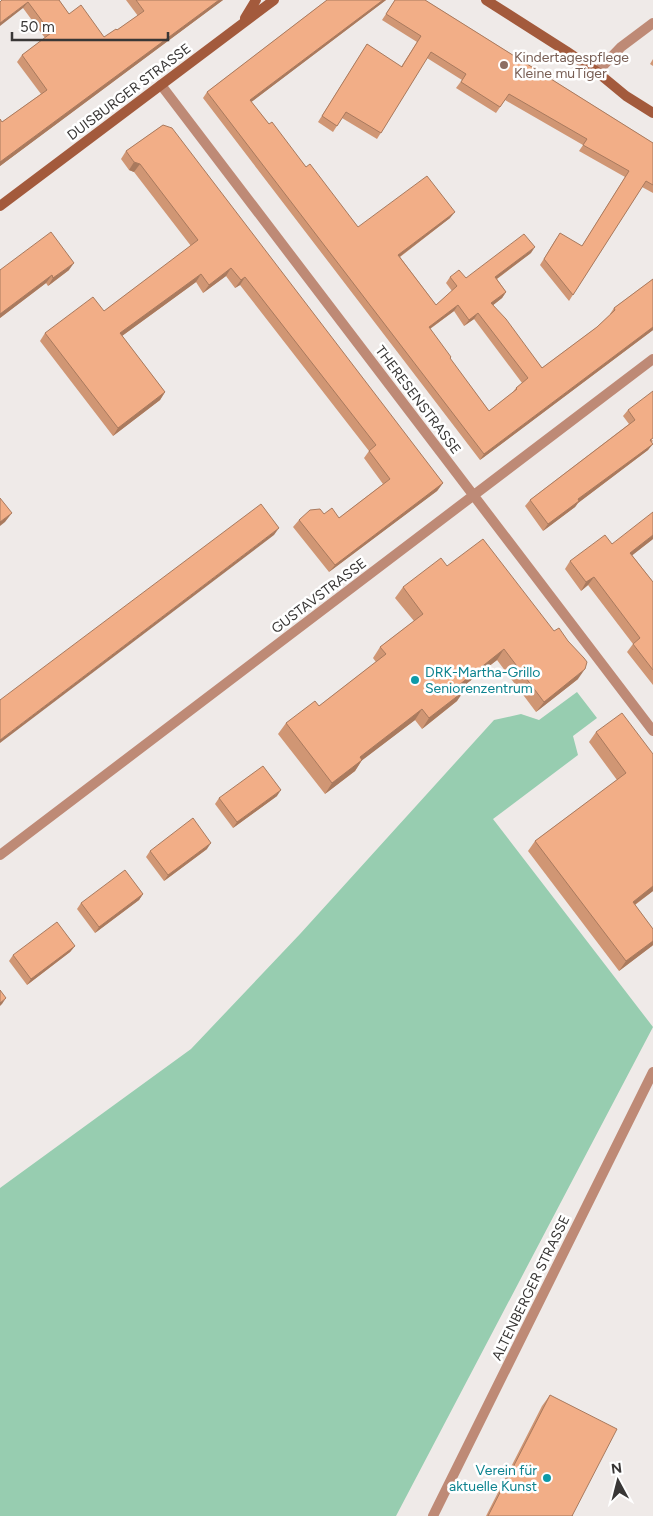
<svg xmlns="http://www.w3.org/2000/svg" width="653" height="1516" font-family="Figtree,sans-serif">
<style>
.green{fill:#97cdb0}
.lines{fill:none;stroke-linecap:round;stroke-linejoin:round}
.street{stroke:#be8a76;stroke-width:10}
.secondary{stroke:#a35a3c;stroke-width:10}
.wall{fill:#d09674;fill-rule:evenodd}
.shaded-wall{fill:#a97a5e}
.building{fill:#f2ae87;stroke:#a97a5e;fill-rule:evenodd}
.education-dot{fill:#8d6e63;stroke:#fff;stroke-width:2}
.culture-dot{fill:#0f9aa8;stroke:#fff;stroke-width:2}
.labels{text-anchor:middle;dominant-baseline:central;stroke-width:5;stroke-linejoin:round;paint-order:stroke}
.education-label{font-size:14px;fill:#785e54;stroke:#fff;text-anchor:start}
.street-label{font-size:14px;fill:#393736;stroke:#fff}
.culture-label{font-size:14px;fill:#0d838f;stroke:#fff;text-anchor:start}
</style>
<rect width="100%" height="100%" fill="#efeae8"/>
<path class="green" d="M577 692 597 718 573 736 578 755 493 819 653 1027 396 1516H0V1188L191 1049 300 934 494 720 521 714 539 720Z"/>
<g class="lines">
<path class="street" d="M597 72 621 47 653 23
M161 85 653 731
M0 855 653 359
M433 1516 653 1072"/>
<path class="secondary" d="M486 0 566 51 597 72 626 96 653 113
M245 18 256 0
M0 206 274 0"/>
</g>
<path class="wall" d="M59 0 69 14 104 37 117 30 138 16 126 0H223L0 166 2 122 41 94 17 62 22 55 45 38 23 8 0 2Z
M327 0H386L251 102 269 124 358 227 450 218 400 257 436 305 452 291 446 283 450 277 466 278 531 253 497 279 506 292 502 298 493 305 542 368 597 327 610 315V314L614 308 653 279V330L480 460 203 98 207 92ZM454 311 464 326 474 319 522 383 516 388 512 393 489 411 450 359 430 329Z
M395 0H425L653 143V193L642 187 569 301 540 265 556 239 582 246 625 177 579 151 583 145 505 100 496 113 456 88 462 80 427 58 377 139 342 118 333 132 318 122 367 44 401 67 417 42 382 20Z
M653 59V66L650 64Z
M163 125 443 483 437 491 329 572 293 527 299 520 324 514 339 518 383 484 364 458 369 451 240 285 235 288 226 276 203 293 196 282 122 336 165 392 160 400 113 436 40 341 45 333 104 311 191 246 134 172 129 170 121 159 126 151Z
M0 270H69L48 286 46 283 0 318Z
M628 410 653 441 652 442 648 450 578 503 575 507 543 531 525 506 530 500 629 424 623 416Z
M653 539 632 555 653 582V685L627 652 633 644 588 585 581 591 565 569 570 561 612 544Z
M447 566 578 679 536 712 497 660 462 687 457 701 422 729 415 720 362 760 355 771 325 794 278 734 286 723 319 706 376 662 373 658 380 647 414 621 395 598 403 587Z
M596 732 653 754V891L635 905 653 929V945L619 971 528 851 535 841 617 780 589 742Z
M277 796 233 828 215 804 219 798Z
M207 849 164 881 146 857 150 851Z
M143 894 139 900 95 933 77 909 81 903Z
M75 946 70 952 27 985 9 961 13 955Z
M550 1395 573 1516H486L542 1406Z"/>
<path class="shaded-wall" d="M219 0H223L0 166V162Z
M383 0H386L246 106 250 100Z
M28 2 23 8 0 26V23Z
M134 162 140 164 134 172 129 170Z
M455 212 450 218 394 261 398 255Z
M535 247 531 253 491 283 495 277Z
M74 263 69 270 48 286 53 278Z
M231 268 226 276 203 293 209 285Z
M201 274 196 282 115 341 120 333Z
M52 275 46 283 0 318V314Z
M245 277 240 285 235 288 241 280Z
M506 292 502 298 487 310 491 303Z
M458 305 454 311 424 333 429 327Z
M478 313 474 319 464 326 469 320Z
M653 327V330L480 460 484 454Z
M165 392 160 400 113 436 118 428Z
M653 444 648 450 578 503 575 507 543 531 548 524 578 499Z
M443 483 437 491 329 572 335 565Z
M12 513 5 522 0 526V522Z
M279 528 274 535 0 743V740Z
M653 535V539L625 561 630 553Z
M594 577 588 585 581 591 586 582Z
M504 649 497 660 452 695 459 685Z
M585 669 578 679 536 712 544 702Z
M464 691 457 701 422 729 429 718Z
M422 709 415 720 352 768 360 757Z
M362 760 355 771 325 794 332 783Z
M281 790 277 796 233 828 237 822Z
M211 843 207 849 164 881 168 875Z
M653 886V891L626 911 633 902Z
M143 894 139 900 95 933 99 927Z
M653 941V945L652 946 619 971 626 961Z
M75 946 70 952 27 985 31 979Z
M6 998 2 1004 0 1006V1003Z"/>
<path class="building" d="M2 0H59L69 14 81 5 104 37 116 29 117 30 144 11 136 0H219L0 162V119L2 122 47 90 22 55 51 33 28 2 0 23V2Z
M327 0H383L250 100 269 124 272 122 306 167 310 164 358 227 427 176 455 212 398 255 436 305 457 286 450 277 459 270 466 278 524 234 535 247 495 277 506 292 491 303 506 319 542 368 597 327 615 310 614 308 653 279V327L484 454 207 92ZM458 305 469 320 478 313 528 378 516 388 517 389 489 411 450 358 451 357 429 327Z
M395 0H425L653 143V185L646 181 573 295 544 259 560 233 582 246 629 171 583 145 587 139 509 94 500 107 461 82 466 74 431 52 381 133 346 112 337 126 322 116 367 44 402 67 403 65 421 36 386 14Z
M163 125 172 128 443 483 335 565 299 520 310 510 320 509 324 514 332 508 339 518 390 479 369 451 376 445 245 277 241 280 231 268 209 285 201 274 120 333 165 392 118 428 45 333 93 297 104 311 198 240 140 164 134 162 126 151Z
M51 232 74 263 53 278 52 275 0 314V270Z
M653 391V438L650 440 653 444 578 499 579 501 548 524 530 500 635 420 628 410Z
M0 498 12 513 0 522Z
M261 504 279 528 0 740V700Z
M653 512V535L630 553 653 582V670L633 644 640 638 594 577 586 582 570 561 605 535 612 544Z
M483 539 554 631 559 628 568 641 584 658 587 662 585 669 544 702 504 649 459 685 464 691 429 718 422 709 360 757 362 760 332 783 286 723 315 701 319 706 386 654 380 647 423 614 403 587 441 558 447 566Z
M622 713 653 754V886L633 902 653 929V941L626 961 535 841 626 773 596 732Z
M263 766 281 790 237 822 219 798Z
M193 818 211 843 168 875 150 851Z
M125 870 143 894 99 927 81 903Z
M57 922 75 946 31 979 13 955Z
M0 990 6 998 0 1003Z
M550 1395 617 1429 572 1516H573H488Z"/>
<circle class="education-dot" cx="504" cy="65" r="5"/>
<g class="culture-dot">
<circle cx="415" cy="680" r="5"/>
<circle cx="547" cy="1478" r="5"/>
</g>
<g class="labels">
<g class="education-label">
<text x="514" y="57">Kindertagespflege<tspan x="514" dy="16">Kleine muTiger</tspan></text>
</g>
<g class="street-label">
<text transform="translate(129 92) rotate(-37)">DUISBURGER STRASSE</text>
<text transform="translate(418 400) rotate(53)">THERESENSTRASSE</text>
<text transform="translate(319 596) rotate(-37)">GUSTAVSTRASSE</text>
<text transform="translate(531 1288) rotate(-64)">ALTENBERGER STRASSE</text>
</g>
<g class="culture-label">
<text x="425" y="672">DRK-Martha-Grillo<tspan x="425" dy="16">Seniorenzentrum</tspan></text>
<text x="537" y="1470" text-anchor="end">Verein für<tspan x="537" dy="16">aktuelle Kunst</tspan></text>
</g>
</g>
<g transform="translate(618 1481) rotate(353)" stroke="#ffffff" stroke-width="4" paint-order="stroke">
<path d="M0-4L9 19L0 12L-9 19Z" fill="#393736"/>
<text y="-8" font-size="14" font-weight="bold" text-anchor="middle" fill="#393736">N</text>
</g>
<path d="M12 32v8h156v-8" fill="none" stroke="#393736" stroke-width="2.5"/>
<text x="20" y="32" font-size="15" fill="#393736" stroke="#ffffff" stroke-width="4" paint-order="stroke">50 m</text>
</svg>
